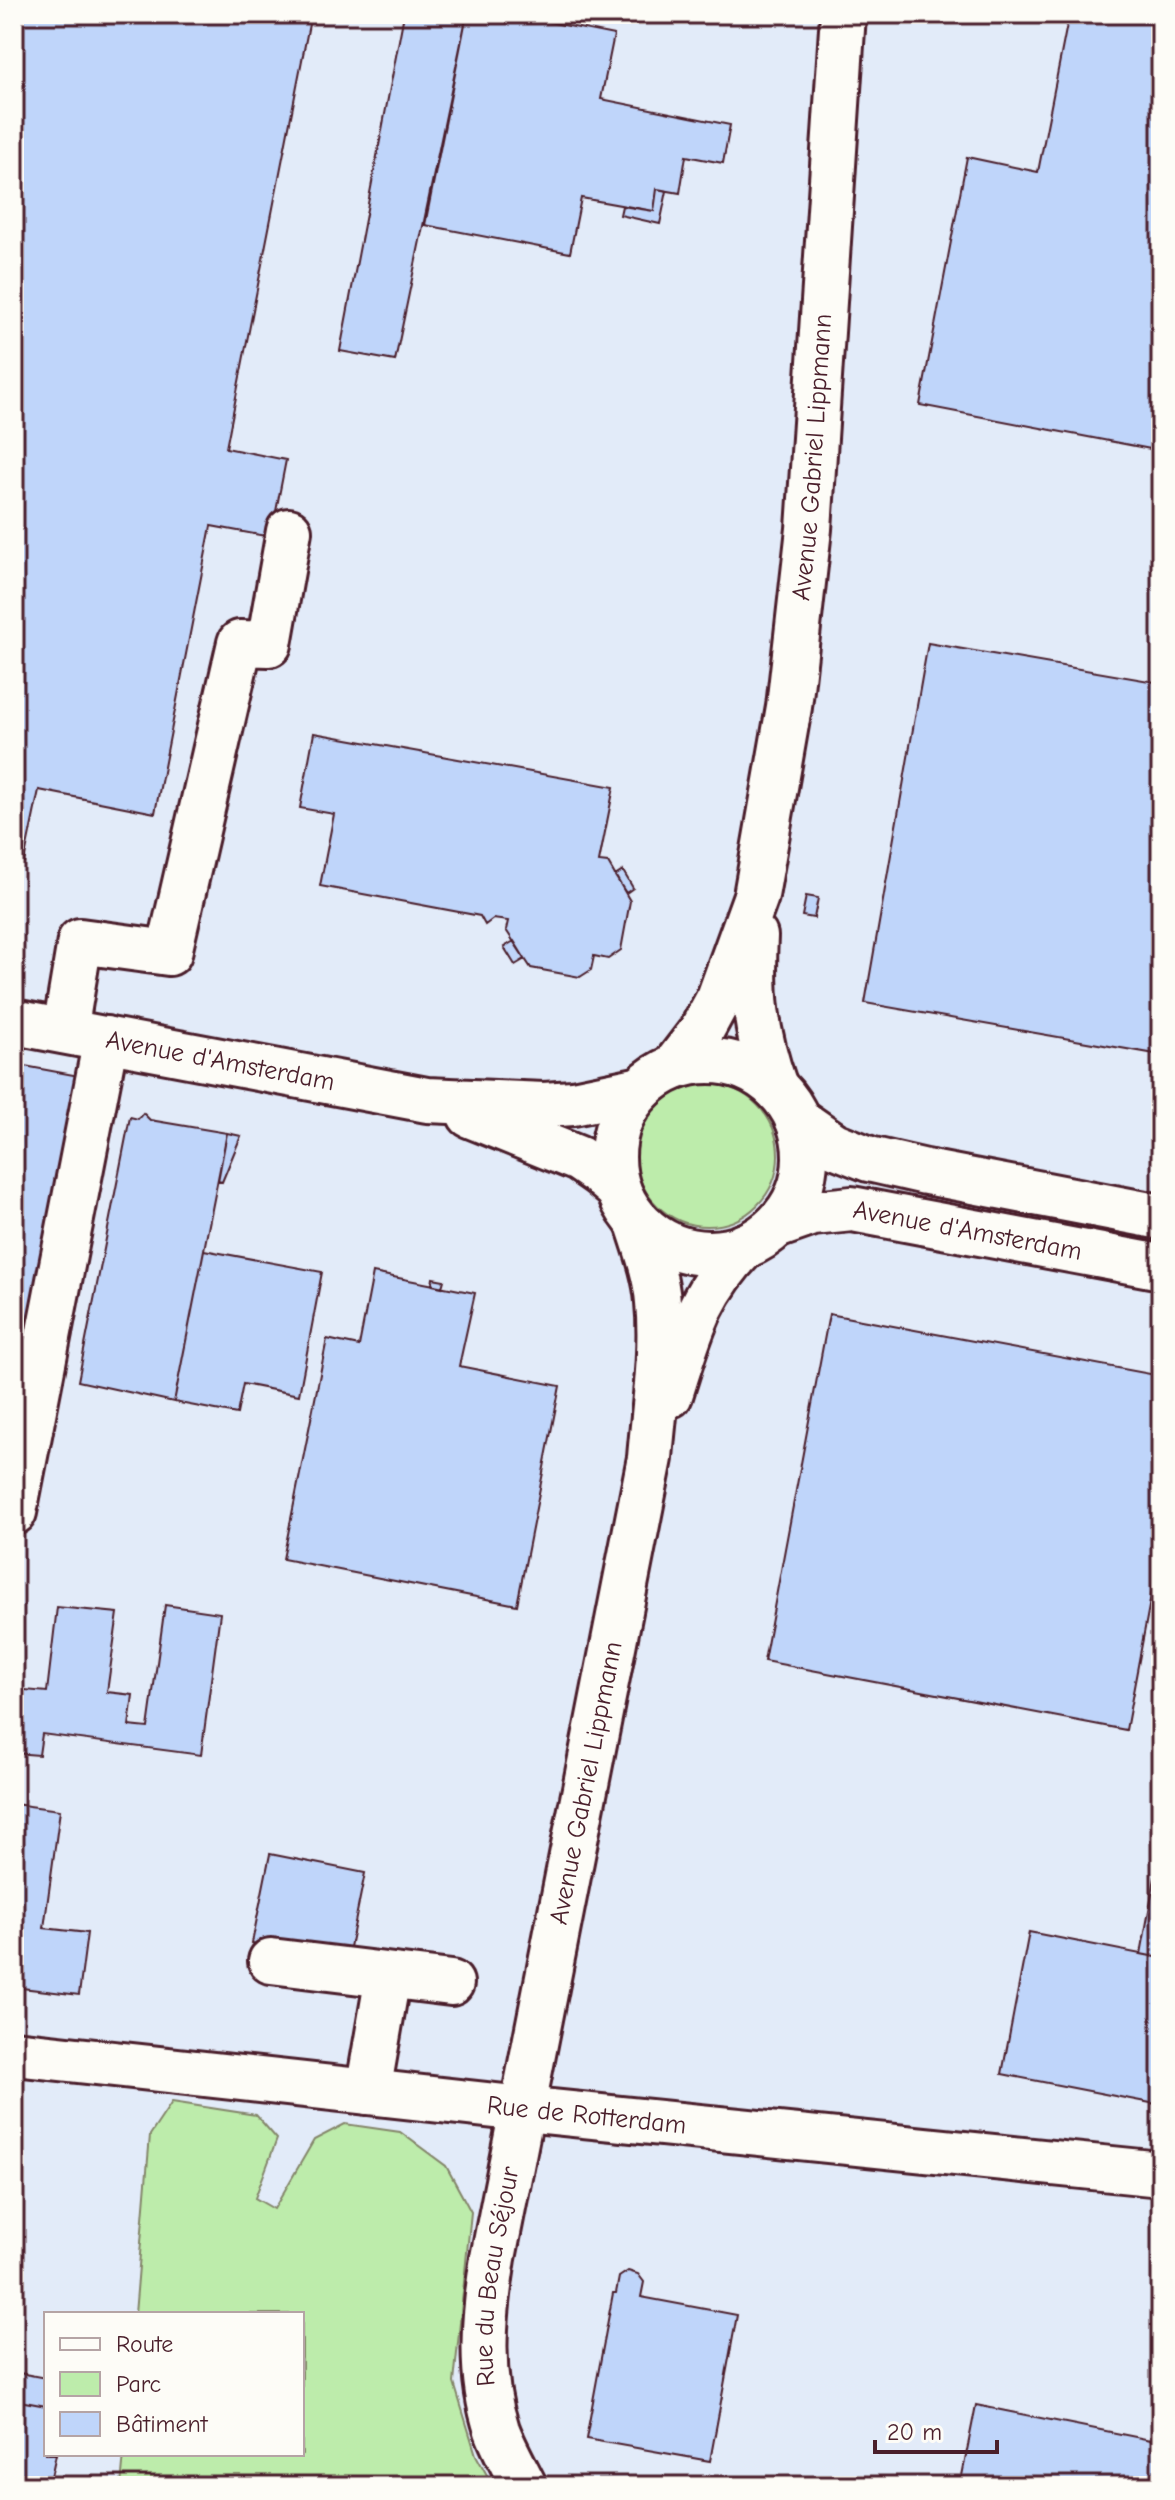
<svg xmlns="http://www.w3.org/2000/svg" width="1175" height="2500" font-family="'Comic Neue',sans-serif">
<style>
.built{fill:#e2ebf9;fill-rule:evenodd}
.green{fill:#bdecab;stroke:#84866b;stroke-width:2}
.building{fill:#bfd5fa;stroke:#4a1f2b;stroke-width:2}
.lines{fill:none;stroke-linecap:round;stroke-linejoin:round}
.minor-casing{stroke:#4a1f2b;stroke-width:50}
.minor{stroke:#fdfcf7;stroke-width:44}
.labels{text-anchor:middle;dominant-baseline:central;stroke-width:7;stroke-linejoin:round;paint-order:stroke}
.street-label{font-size:26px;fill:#4a1f2b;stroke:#fdfcf7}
</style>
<rect width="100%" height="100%" fill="#f1f4f8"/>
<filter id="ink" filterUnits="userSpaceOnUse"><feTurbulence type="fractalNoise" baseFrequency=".0125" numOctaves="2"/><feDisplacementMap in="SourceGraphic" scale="16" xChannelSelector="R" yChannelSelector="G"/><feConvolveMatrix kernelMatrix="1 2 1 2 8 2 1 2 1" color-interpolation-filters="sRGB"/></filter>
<g filter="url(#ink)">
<path class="built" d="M14 14H1161V2486H14ZM46 2314H302V2454H46Z"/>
<path class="green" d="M636 1155a71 71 0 1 1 142 0a71 71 0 1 1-142 0Z
M172 2102 256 2115 277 2139 255 2198 274 2209 314 2140 345 2124 400 2132 446 2166 471 2212 454 2383 476 2455 493 2486H121L124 2454H302V2314H135L150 2135Z"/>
<path class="building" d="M14 14H311L226 448 286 460 271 537 211 526 155 813 39 790 24 862 14 861Z
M404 14H467L395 361 340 351Z
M467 14H508L614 35 601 99 730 125 723 163 686 156 680 193 657 189 654 211 581 198 570 253 425 225Z
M1069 14 1161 15V451L920 405 967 157 1038 172Z
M657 189 667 191 660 224 620 215 622 206 654 211Z
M928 643 1161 683V1055L865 1003Z
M314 733 614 787 599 862 608 863 630 901 621 950 608 959 594 956 591 970 580 977 531 968 506 930 508 921 493 919 485 925 480 916 320 886 334 814 300 808Z
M623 871 633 888 626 893 615 876Z
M806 896 818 898 814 918 802 916Z
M514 941 525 959 515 965 504 947Z
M14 1064 79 1076 32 1321 14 1318Z
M143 1113 150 1120 227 1133 174 1402 78 1381 130 1117 138 1119Z
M227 1133 241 1136 222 1182 218 1181Z
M204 1250 322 1272 299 1395 243 1384 237 1414 174 1402Z
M373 1273 475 1293 459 1366 560 1386 517 1605 283 1559 327 1339 359 1346Z
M433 1278 444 1280 442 1287 432 1285Z
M829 1314 1161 1376V1542L1126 1730 764 1661Z
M165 1605 220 1613 201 1755 42 1734 39 1755 14 1753V1689L47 1692 57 1607 118 1613 107 1692 133 1695 129 1726 148 1728Z
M14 1804 60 1810 44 1928 87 1933 79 1995 14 1987Z
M1161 1845V1958L1141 1954Z
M270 1854 365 1873 347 1962 252 1943Z
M1029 1932 1161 1958V2105L1002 2074Z
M628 2271 638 2274 644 2282 641 2297 737 2315 710 2461 586 2439 613 2293H616L619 2277Z
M14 2372 46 2378V2406L14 2400Z
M14 2400 46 2406V2454H56L49 2486H14Z
M976 2405 1161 2442V2486H960Z"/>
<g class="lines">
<g class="minor-casing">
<g id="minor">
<path d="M755 936C752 994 755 1031 775 1087"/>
<path id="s1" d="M14 1022 427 1100 544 1105 573 1103 641 1089"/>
<path d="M65 1031 80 941 169 953 240 643 269 644 289 531"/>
<circle cx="709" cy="1157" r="96"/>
<path id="s2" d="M674 1067 700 1033 719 998 756 896 789 707 809 529 843 14"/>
<path d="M470 1115 579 1159 599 1173 618 1189"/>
<path d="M798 1120 834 1145 869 1159 926 1172 1161 1217"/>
<path id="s3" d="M776 1226 813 1213 852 1209 1161 1267"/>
<path d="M670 1395C690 1333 698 1294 745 1246"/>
<path d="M14 1512 106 1039"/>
<path d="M271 1961 451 1983"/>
<path id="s4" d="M14 2053 523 2109 1161 2174"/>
<path d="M368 2092 388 1976"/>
<path id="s5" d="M524 2486C515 2468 504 2449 497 2430 478 2373 484 2316 493 2258L650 1458C654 1408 663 1352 658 1302 656 1275 646 1248 638 1223"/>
</g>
</g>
<use href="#minor" class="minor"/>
</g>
</g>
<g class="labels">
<g class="street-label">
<text stroke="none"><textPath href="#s2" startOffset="634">Avenue Gabriel Lippmann</textPath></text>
<text stroke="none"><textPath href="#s1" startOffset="210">Avenue d'Amsterdam</textPath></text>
<text stroke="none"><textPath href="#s3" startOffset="196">Avenue d'Amsterdam</textPath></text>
<text stroke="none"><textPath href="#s5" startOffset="720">Avenue Gabriel Lippmann</textPath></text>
<text stroke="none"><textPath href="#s4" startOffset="576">Rue de Rotterdam</textPath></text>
<text stroke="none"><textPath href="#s5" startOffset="218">Rue du Beau Séjour</textPath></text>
</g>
</g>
<rect width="1175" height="2500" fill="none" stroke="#fdfcf7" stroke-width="48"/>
<rect x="24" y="24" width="1127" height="2452" fill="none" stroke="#4a1f2b" stroke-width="3" filter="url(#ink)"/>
<rect x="44" y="2312" width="260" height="144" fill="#fdfcf7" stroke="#b5a4a5" stroke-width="2"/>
<rect x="60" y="2338" width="40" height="12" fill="#fdfcf7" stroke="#b5a4a5" stroke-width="2"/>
<text x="116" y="2352" font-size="24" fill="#4a1f2b">Route</text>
<rect x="60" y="2372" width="40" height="24" fill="#bdecab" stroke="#b5a4a5" stroke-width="2"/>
<text x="116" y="2392" font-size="24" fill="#4a1f2b">Parc</text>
<rect x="60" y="2412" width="40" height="24" fill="#bfd5fa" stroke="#b5a4a5" stroke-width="2"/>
<text x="116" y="2432" font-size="24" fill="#4a1f2b">Bâtiment</text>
<path d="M875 2440v12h122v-12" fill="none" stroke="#4a1f2b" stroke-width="4"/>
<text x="887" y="2440" font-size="24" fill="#4a1f2b" stroke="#fdfcf7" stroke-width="6" paint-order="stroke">20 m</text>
</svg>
